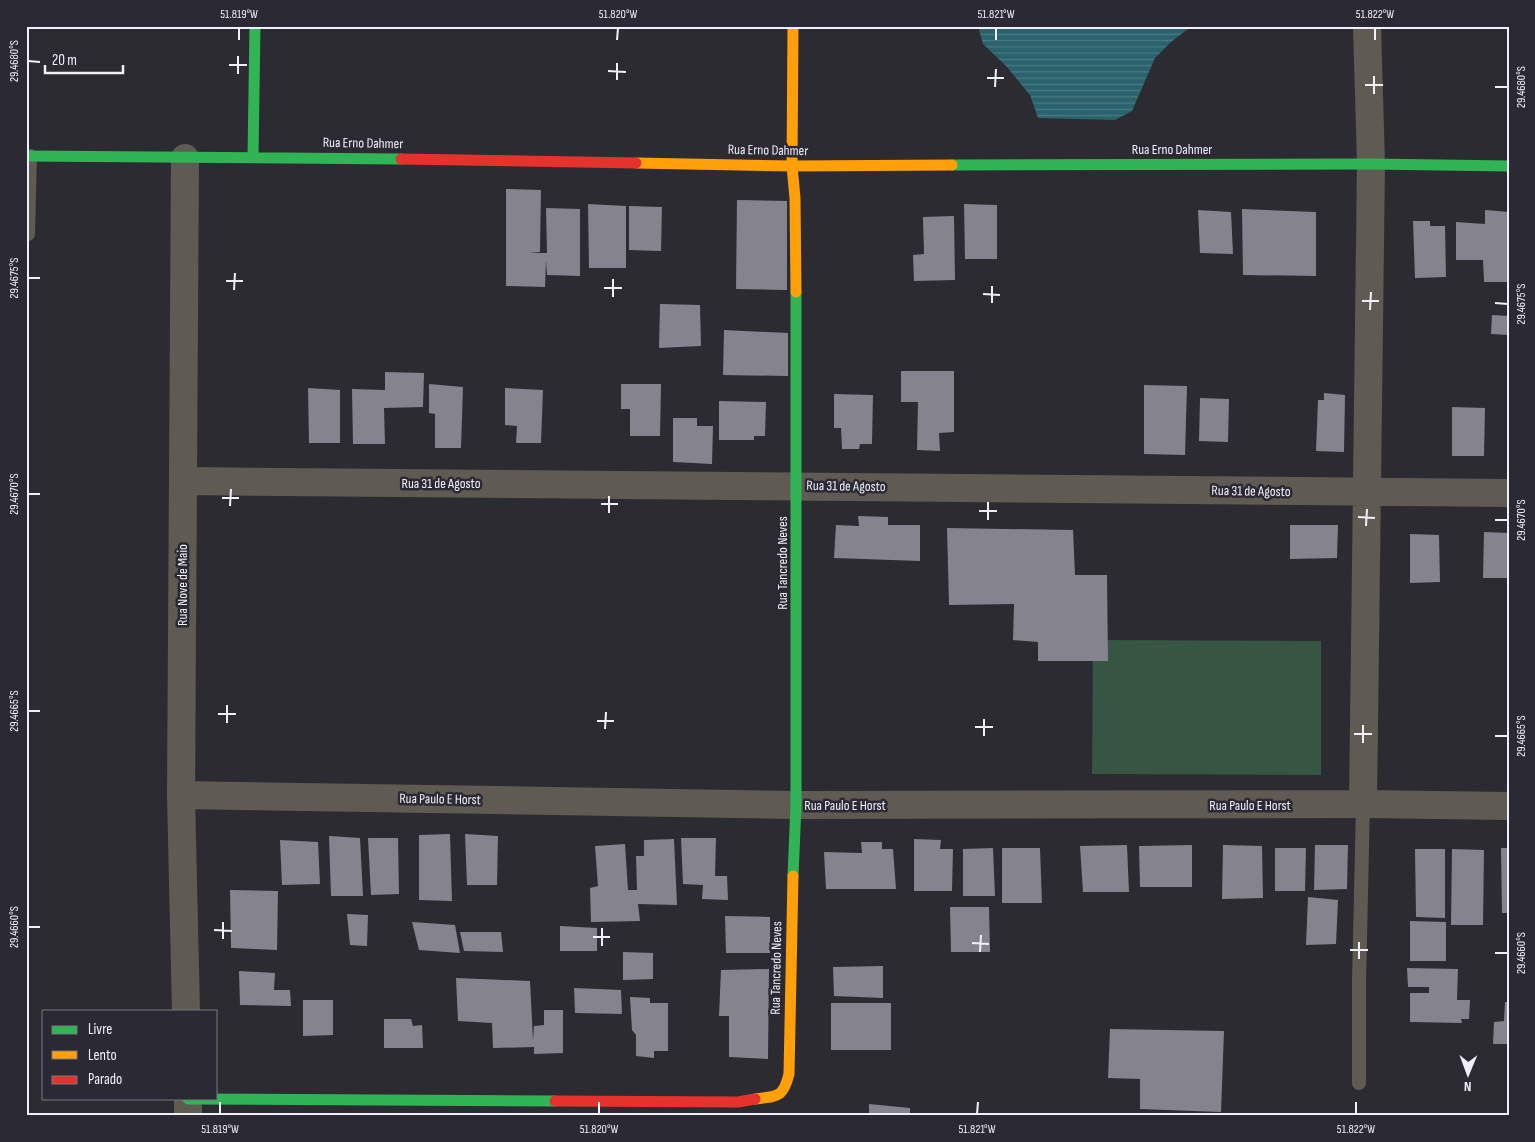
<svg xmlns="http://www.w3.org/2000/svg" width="1535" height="1142" font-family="'Sofia Sans Condensed',sans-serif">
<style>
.pitch{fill:#365542}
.water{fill:url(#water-rules)}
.building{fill:#85838e}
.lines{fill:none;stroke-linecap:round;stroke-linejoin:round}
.lane{stroke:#5f5b52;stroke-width:14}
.street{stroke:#5f5b52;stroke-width:28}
.fast{stroke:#30b455;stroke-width:11}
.slow{stroke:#ff9f0a;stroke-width:11}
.jam{stroke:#e5322d;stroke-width:11}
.ticks{fill:none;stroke:#f1f0f8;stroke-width:2}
.labels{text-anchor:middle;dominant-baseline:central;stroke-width:5;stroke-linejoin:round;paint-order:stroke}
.street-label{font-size:14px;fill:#f1f0f8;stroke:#2b2933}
.neatline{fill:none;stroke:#f1f0f8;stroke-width:2}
.ticks-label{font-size:12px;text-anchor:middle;fill:#f1f0f8}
</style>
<defs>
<pattern id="water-rules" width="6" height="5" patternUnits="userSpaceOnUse" patternTransform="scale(1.25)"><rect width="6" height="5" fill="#2a636d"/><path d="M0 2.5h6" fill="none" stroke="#497a83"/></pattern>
</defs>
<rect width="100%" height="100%" fill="#2c2b31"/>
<path class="pitch" d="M1093 640 1321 641V775L1092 774Z"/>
<path class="water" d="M978 26H1192L1171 42 1155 58 1132 111 1115 120 1038 118 1030 95 1007 67 983 44Z"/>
<path class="building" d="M506 189 541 190 540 252 530 253H547L546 208 580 209V276L547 275 546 261 545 287 506 286Z
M737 200 787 201V290L736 289Z
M588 204 626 206V268H589Z
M964 204 997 205V259H965Z
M629 206 662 207 661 251 629 250Z
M1242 209 1316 212V276L1243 275Z
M1198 210 1231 212 1233 254 1200 253Z
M1485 210 1509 212V282H1484L1483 260H1456V222L1485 224Z
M954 216 955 280 914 281 913 255 924 254 923 217Z
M1413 221H1430V226H1445L1446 277 1415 278Z
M660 304 700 305 701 346 659 348Z
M1492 315 1509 316V335L1491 334Z
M724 330 788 333V376L723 375Z
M901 371H954V432L939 433 940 451 917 450 918 402H901Z
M385 372 424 373 423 407 384 408 385 444H353L352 389 385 390Z
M429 384 463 387 461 448H435V414L429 413Z
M621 384H661L660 436H630V409H621Z
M1144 385 1187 386 1185 455 1144 454Z
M308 388 340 390V443H309Z
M505 388 543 390 541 443H516L517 426 505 425Z
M1324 393 1345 395 1344 452 1316 451 1318 400H1324Z
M834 394 873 395 872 444H860L859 449H842L841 428H834Z
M1200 398 1229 399 1228 442 1199 441Z
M719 401 766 402 765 436H754V440H719Z
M1452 407 1485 408 1484 456H1452Z
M673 418H697V426H713L712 464 673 462Z
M858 516 888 517V525H920V561L834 558 836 525 859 526Z
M1290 525H1338L1337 558 1290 559Z
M947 528 1073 530 1075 575H1107L1108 661H1038V642L1013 640 1014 604 949 605Z
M1484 532 1509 533V578H1483Z
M1410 534 1439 535 1440 582 1410 583Z
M1507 707H1509V727L1507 726Z
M450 834 452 901 419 900V835Z
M465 834 498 836 497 885H467Z
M329 836 360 838 363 896H331Z
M368 838H398L399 894 371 895Z
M681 838H716L715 876H727L728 900 702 899 703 885 683 884Z
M674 839 677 905 638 904 640 921 591 922 590 888 598 886 595 846 625 844 628 890H637L636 856H644V840Z
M914 839 941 840 940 849H953L952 891H914Z
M280 840 318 842 320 884 282 885Z
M861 842H882V849H893L896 889H826L824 852 862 853Z
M1127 845 1129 892H1083L1080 846Z
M1192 845V887H1140L1139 846Z
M1223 845 1262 846 1263 898 1222 899Z
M1315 845H1348L1347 889 1314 890Z
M993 848 995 896H963V849Z
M1002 848H1040L1042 903H1002Z
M1275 848H1306L1305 891H1275Z
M1501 848H1509V913H1502Z
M1415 849H1445V918L1416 917Z
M1452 849 1484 850 1483 925H1451Z
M230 890 278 891 277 950 231 948Z
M1308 897 1338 900 1336 944 1306 945Z
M950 907H989L990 952H951Z
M347 914 368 915 367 946 350 945Z
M725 916 770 917V953H726Z
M1410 921 1446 922V961H1410Z
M412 922 455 925 460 953 419 950Z
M560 926 597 928V951H560Z
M460 932H501L503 952 464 951Z
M623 952 653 953V979L623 980Z
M883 966V998L834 996 833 967Z
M1407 968 1458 969 1457 1000H1470L1469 1019H1461L1462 1023 1410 1022V993H1429V987H1408Z
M769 969 768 1059 729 1057V1016H719L721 970Z
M239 971 275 973 274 990H290L291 1006 240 1005Z
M456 978 530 981 533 1040 534 1026 544 1025V1010H563V1053L534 1054V1047L493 1048 492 1023 458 1021Z
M574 988 621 990 622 1014 575 1013Z
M630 997 650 998V1003H668V1051H654V1058L636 1056V1035L632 1030Z
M303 1000H333V1035L303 1036Z
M1505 1002H1509V1044H1493L1494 1022 1504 1021Z
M831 1003H891V1050H831Z
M384 1019H411L413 1026 422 1025 423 1048H384Z
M1110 1029 1224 1031 1221 1112 1140 1109V1079L1108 1078Z
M869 1104 910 1108V1116H869Z"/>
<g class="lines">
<path class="lane" d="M26 234H28L30 156
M1359 1083V982L1363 804"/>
<path class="street" d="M185 158 181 795 186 1011
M183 481 1509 493
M181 795 796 805 1363 804 1509 806
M1363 804 1371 164 1367 26
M188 1116V1098"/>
<path class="fast" d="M26 156 401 159
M253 157 255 26
M952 165 1371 164 1509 166
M793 876 796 805V292
M188 1099 555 1101"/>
<path class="slow" d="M793 26 792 166 795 198 796 292
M636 163 792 166 952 165
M755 1099C778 1096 783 1098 789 1074L793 876"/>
<path class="jam" d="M401 159 636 163
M555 1101 738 1102 755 1099"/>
</g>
<path class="ticks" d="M239 40V28M617 40 618 28M996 40V28M1375 40V28M28 61 40 62M229 65H247M608 71 626 72M238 74V56M987 78H1004M617 80V63M1365 85H1383M995 87 996 69M1495 87H1508M1374 94V76M28 278H40M226 281H243M604 288H622M234 290 235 273M983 294 1000 295M613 297V279M1362 301H1379M992 303V286M1495 303 1508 304M1370 310 1371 292M28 494H40M222 498H239M601 504H618M230 506 231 489M979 511H997M609 513V496M1358 517 1375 518M988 520V502M1495 520H1508M1366 526 1367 509M28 711H40M218 714H236M597 721H614M227 723V705M975 727H993M605 729 606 712M1354 734H1372M984 736V719M1495 736H1508M1363 743V725M28 927H40M214 930 232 931M593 937H610M223 939V922M972 943 989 944M602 946V928M1350 950H1368M980 952 981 935M1495 953H1508M1359 959V942M220 1114V1102M599 1114V1102M977 1114 978 1102M1356 1114V1102"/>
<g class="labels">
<g class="street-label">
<text transform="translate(363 143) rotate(1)">Rua Erno Dahmer</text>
<text x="1172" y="149">Rua Erno Dahmer</text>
<text transform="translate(768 150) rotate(1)">Rua Erno Dahmer</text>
<text x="441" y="483">Rua 31 de Agosto</text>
<text transform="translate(846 486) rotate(1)">Rua 31 de Agosto</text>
<text transform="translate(1251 491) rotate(1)">Rua 31 de Agosto</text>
<text transform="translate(782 563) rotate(-90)">Rua Tancredo Neves</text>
<text transform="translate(182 585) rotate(-90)">Rua Nove de Maio</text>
<text transform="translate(440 799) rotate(1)">Rua Paulo E Horst</text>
<text x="845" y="805">Rua Paulo E Horst</text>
<text x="1250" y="805">Rua Paulo E Horst</text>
<text transform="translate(776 968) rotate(-89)">Rua Tancredo Neves</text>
</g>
</g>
<rect width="1535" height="1142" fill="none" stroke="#2b2933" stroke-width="55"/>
<rect x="42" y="1010" width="175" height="90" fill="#2b2933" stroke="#7a7982"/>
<rect x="52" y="1026" width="25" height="8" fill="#30b455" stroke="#7a7982"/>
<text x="88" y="1034" font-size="15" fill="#f1f0f8">Livre</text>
<rect x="52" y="1051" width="25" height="8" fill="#ff9f0a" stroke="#7a7982"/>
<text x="88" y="1060" font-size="15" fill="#f1f0f8">Lento</text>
<rect x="52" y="1076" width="25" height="8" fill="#e5322d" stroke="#7a7982"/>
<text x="88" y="1084" font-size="15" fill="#f1f0f8">Parado</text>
<g transform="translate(1468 1074) rotate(181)" stroke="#2b2933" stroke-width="4" paint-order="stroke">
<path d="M0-4L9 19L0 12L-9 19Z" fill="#f1f0f8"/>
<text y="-8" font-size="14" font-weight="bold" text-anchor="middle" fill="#f1f0f8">N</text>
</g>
<path d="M45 65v8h78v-8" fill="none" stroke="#f1f0f8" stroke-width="2.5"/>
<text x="52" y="65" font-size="15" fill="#f1f0f8" stroke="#2b2933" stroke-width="4" paint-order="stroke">20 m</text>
<rect x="28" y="28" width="1480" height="1086" class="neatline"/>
<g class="ticks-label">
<text x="239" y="18">51.819°W</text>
<text x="618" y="18">51.820°W</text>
<text x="996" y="18">51.821°W</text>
<text x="1375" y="18">51.822°W</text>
<text transform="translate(14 61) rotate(-90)" y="4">29.4680°S</text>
<text transform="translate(1521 87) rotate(-90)" y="4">29.4680°S</text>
<text transform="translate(14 278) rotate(-90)" y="4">29.4675°S</text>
<text transform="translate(1521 304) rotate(-90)" y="4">29.4675°S</text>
<text transform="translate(14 494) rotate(-90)" y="4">29.4670°S</text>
<text transform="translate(1521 520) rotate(-90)" y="4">29.4670°S</text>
<text transform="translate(14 711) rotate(-90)" y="4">29.4665°S</text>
<text transform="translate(1521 736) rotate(-90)" y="4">29.4665°S</text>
<text transform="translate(14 927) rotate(-90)" y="4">29.4660°S</text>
<text transform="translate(1521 953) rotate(-90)" y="4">29.4660°S</text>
<text x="220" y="1133">51.819°W</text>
<text x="599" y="1133">51.820°W</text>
<text x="977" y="1133">51.821°W</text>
<text x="1356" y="1133">51.822°W</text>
</g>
</svg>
